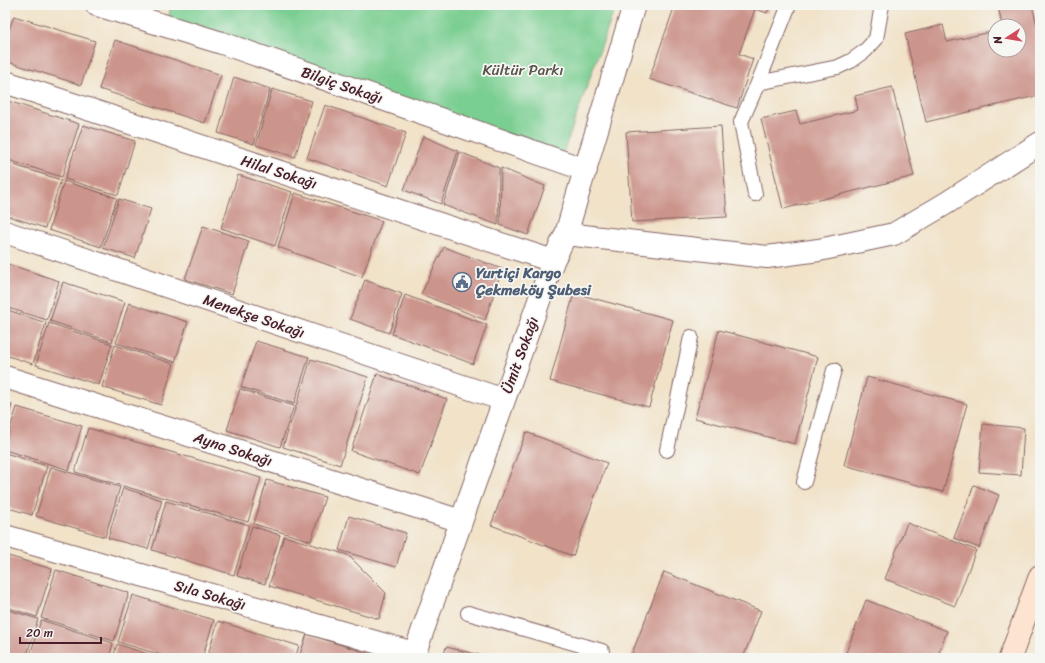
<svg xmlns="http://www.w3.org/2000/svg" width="1045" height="663" font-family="Sriracha,sans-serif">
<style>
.green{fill:#79ce91;stroke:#62765e}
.building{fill:#cc958c}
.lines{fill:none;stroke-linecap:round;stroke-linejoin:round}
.lane-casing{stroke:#846362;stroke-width:16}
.street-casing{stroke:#846362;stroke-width:24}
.secondary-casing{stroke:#846362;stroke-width:24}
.lane{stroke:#fff;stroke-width:14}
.street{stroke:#fff;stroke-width:22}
.secondary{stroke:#fde4d0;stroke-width:22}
.labels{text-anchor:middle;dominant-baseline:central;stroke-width:3.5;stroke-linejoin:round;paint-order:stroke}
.park-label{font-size:15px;fill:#58544a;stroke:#f6f6f2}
.street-label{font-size:15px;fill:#4a1f2b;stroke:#f6f6f2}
.service-label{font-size:15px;font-weight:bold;fill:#4e5e75;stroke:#f6f6f2;text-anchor:start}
</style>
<rect width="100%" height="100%" fill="#f6f6f2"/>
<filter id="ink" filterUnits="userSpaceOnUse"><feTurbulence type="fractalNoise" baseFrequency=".025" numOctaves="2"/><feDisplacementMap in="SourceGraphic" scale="8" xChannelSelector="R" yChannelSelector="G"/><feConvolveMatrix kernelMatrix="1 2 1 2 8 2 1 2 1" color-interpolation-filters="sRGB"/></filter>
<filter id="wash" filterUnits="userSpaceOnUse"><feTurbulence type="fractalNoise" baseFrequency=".012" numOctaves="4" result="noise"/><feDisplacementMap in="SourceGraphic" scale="16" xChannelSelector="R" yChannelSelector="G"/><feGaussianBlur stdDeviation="0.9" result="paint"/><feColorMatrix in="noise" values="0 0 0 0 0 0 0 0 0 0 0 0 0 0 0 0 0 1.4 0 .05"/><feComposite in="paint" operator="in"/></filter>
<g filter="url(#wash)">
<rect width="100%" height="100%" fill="#f1e2c8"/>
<path class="green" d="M171 5H616L563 153 168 21Z"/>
<g id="blocks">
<path class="building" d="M675 5H770L767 13 755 9 739 54 753 59 737 108 649 79Z
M1020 5H1032L1040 37V95L926 122 905 34 943 25 947 42 995 31V50H1019V26H1002L999 10Z
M5 13 9 15 5 26Z
M14 16 95 41 81 85 5 61V40Z
M115 40 221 75 205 123 99 89Z
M234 77 270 89 254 144 218 133Z
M892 87 914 176 783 209 761 119 796 111 800 124 858 110 855 96Z
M272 89 312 101 295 157 256 145Z
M5 100 79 124 62 177 5 159Z
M325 105 406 133 388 186 307 158Z
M83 125 135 141 118 195 65 179Z
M721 126 727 217 632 222 626 132Z
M423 136 458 151 441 204 404 190Z
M460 152 499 168 498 225 443 205Z
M5 162 61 180 45 228 5 215Z
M501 168 545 186 528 235 500 225Z
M238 175 292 192 275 246 221 228Z
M64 181 117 198 101 247 49 230Z
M295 193 382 221 362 277 278 247Z
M119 199 151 209 135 258 103 248Z
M203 226 249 241 232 294 185 279Z
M444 247 502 269 485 320 421 294Z
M5 263 59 281 47 320 5 307Z
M365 280 402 294 389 333 350 319Z
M63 282 125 302 112 342 50 321Z
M574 293 673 320 649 407 550 381Z
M405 295 487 325 473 364 392 334Z
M129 303 188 322 175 362 116 343Z
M5 309 46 323 33 364 5 355Z
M49 323 112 344 99 385 36 365Z
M719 330 818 357 795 444 695 418Z
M256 341 309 357 294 404 241 387Z
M115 345 174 364 161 405 102 387Z
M311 359 368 377 340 465 283 447Z
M377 374 447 399 420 475 351 451Z
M867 377 967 404 943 492 844 465Z
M240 389 294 406 280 447 227 430Z
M5 403 12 405 5 428Z
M17 407 82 426 69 470 5 450V444Z
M983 424 1024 428 1021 475 979 472Z
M88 428 261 478 248 522 75 472Z
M526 432 607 463 573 556 491 525Z
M5 453 47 466 32 515 5 507Z
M51 467 120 487 105 537 36 516Z
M267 480 325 497 311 541 254 524Z
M974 485 999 495 979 548 954 538Z
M123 488 162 500 148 549 108 538Z
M166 501 249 525 234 575 152 550Z
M349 516 406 533 396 567 339 550Z
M907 523 976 550 955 606 885 579Z
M252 526 280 535 265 584 237 576Z
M284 536 348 555 386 593 379 619 269 586Z
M5 555 52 569 37 617 5 607Z
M56 570 129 593 114 641 41 618Z
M664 572 761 611 743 658H637L631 656Z
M133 595 214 620 202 658H171L118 642Z
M866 600 947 631 937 658H844Z
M5 609 38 619 26 658H5Z
M41 620 113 643 109 658H29Z
M218 621 299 646 295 658H207Z
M307 634 370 654 368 658H299Z
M117 644 160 658H113Z
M446 647 488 657V658H443Z"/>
</g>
</g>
<g filter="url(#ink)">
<use href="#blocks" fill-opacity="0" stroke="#846362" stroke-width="1"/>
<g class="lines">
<g class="lane-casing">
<path id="lane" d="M758 83 838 67 851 61 865 51 876 39 882 5
M755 194 741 122 758 83 789 5
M667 450 691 337
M804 482 834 370
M468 613 602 651"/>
</g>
<g class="street-casing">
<path id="street" d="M97 5 222 43 586 170
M5 82 553 261
M5 232 504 400
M566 234 767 257 819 250 894 234 945 204 1040 143
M5 377 461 521
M5 536 414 653
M413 658 553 261 566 234 634 5"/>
</g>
<g class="secondary-casing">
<path id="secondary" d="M1010 658 1040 576"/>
</g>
<use href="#lane" class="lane"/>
<use href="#street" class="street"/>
<use href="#secondary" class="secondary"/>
</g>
</g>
<defs>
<g id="civic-ring" transform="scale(1)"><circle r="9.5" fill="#f6f6f2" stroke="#5c6f8a" stroke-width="1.5"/><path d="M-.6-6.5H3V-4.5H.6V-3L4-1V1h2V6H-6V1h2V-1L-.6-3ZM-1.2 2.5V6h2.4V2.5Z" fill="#5c6f8a"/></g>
</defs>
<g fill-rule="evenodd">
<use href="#civic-ring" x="462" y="282"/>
</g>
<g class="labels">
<g class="park-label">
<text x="523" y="70">Kültür Parkı</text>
</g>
<g class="street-label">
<text transform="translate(342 85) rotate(19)">Bilgiç Sokağı</text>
<text transform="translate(279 172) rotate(18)">Hilal Sokağı</text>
<text transform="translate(254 316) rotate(19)">Menekşe Sokağı</text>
<text transform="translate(520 355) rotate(-70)">Ümit Sokağı</text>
<text transform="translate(233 449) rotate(18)">Ayna Sokağı</text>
<text transform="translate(210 595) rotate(16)">Sıla Sokağı</text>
</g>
<g class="service-label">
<text x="476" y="273">Yurtiçi Kargo<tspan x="476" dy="17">Çekmeköy Şubesi</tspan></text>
</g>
</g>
<rect width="1045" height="663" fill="none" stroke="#f6f6f2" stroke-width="20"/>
<g transform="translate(1007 38) rotate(258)"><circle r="19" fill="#f6f6f2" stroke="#b1a0a2"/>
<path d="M0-3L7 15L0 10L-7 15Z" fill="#d1495b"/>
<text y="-6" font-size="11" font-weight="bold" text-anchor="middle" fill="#4a1f2b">N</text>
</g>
<path d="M20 637v6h81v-6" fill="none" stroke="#4a1f2b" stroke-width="2"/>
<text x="26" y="637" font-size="12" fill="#4a1f2b" stroke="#f6f6f2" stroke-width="3" paint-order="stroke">20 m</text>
</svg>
